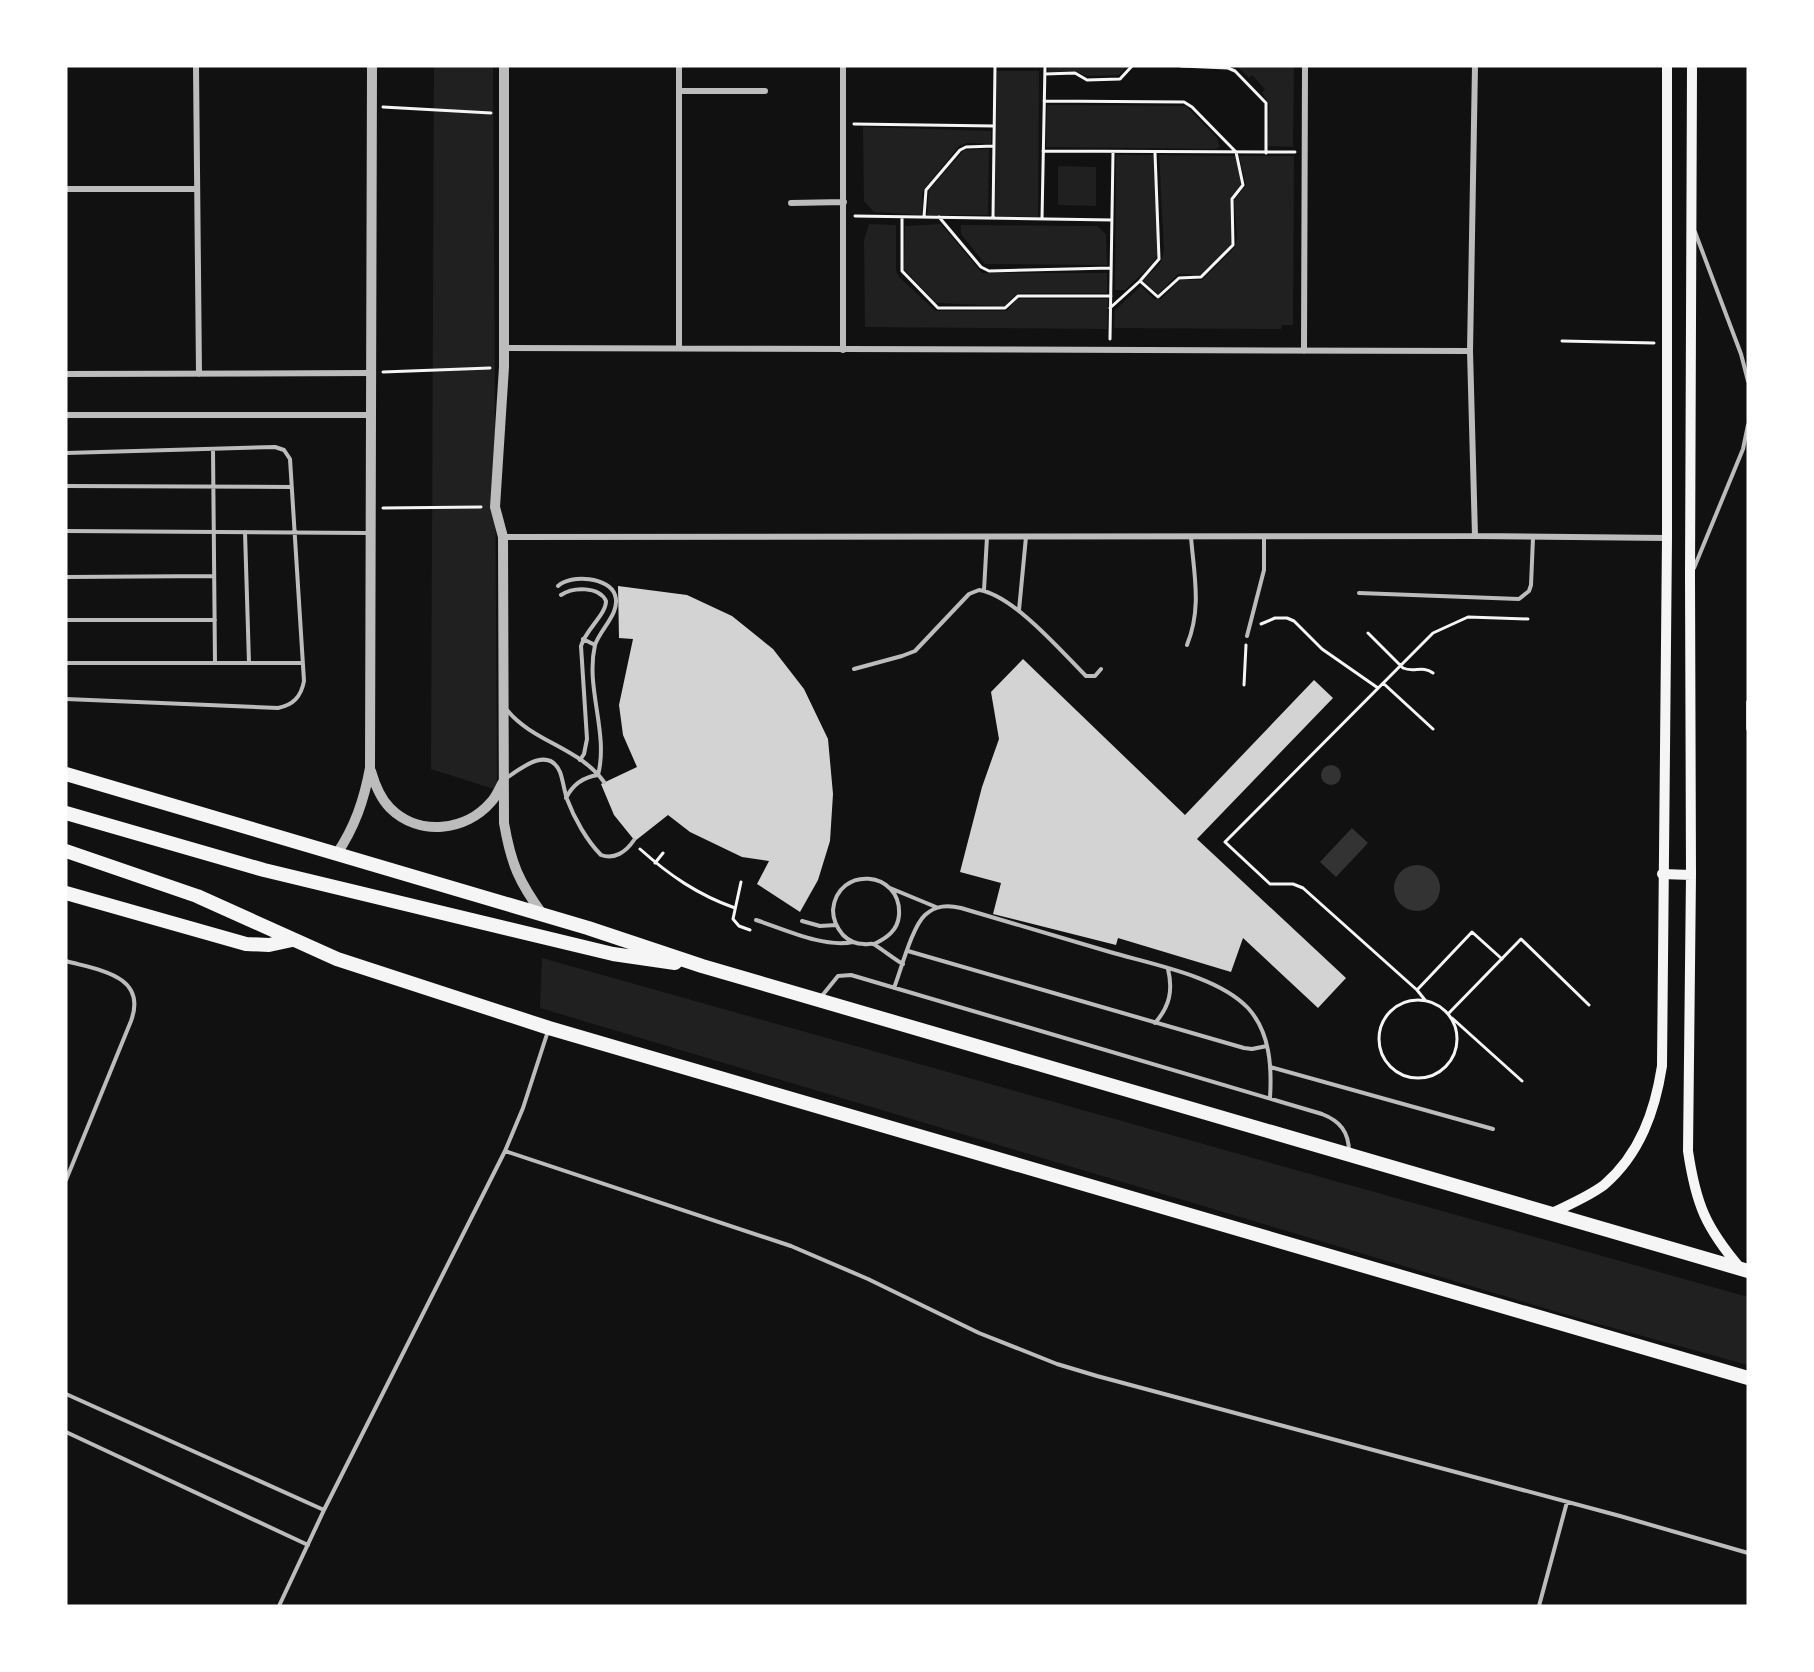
<svg xmlns="http://www.w3.org/2000/svg" width="1814" height="1672" font-family="Jost,sans-serif">
<style>
.green{fill:#202020}
.water{fill:#333}
.building{fill:#d3d3d3}
.lines{fill:none;stroke-linecap:round;stroke-linejoin:round}
.path{stroke:#f5f5f5;stroke-width:3}
.service{stroke:#bcbcbc;stroke-width:4}
.minor{stroke:#bcbcbc;stroke-width:6}
.tertiary{stroke:#bcbcbc;stroke-width:10}
.secondary{stroke:#f5f5f5;stroke-width:10}
.trunk{stroke:#f5f5f5;stroke-width:14}
</style>
<rect width="100%" height="100%" fill="#111"/>
<path class="green" d="M434 66H493L497 790 431 769Z
M1048 66H1127L1119 75 1087 76 1075 71 1048 72Z
M1237 66H1294L1293 147 1268 146 1269 104 1262 93 1265 89 1252 75 1249 78Z
M996 71H1039L1038 217 995 216Z
M1047 105 1186 106 1217 138 1220 147 1215 149 1046 147Z
M863 127 991 131V144L967 143 959 146 924 189 922 194 923 215 874 212 864 201Z
M989 149 988 215H927L929 190 964 150Z
M1116 155H1154L1158 254 1153 263 1125 290H1115Z
M1159 155 1236 156 1241 184 1231 198V244L1200 275 1178 274 1158 294 1143 281 1161 262 1164 251Z
M1239 156H1294L1293 325H1282L1281 329 1114 328 1115 310 1141 286 1154 299H1161L1180 280H1202L1235 247 1237 237 1234 201 1246 185Z
M1058 166 1096 167V206L1058 205Z
M869 224 896 225V271L900 278 936 311H1007L1017 299H1108L1107 329 865 327 864 240Z
M941 224 982 273H1107V293H1020C1012 295 1010 303 1003 306L936 303 904 269 905 226Z
M961 225 1097 226 1106 234 1107 265 985 264 961 234Z
M542 958 1748 1297V1365L1588 1321 540 1008Z"/>
<path class="water" d="M1321 775a10 10 0 1 1 20 0a10 10 0 1 1-20 0Z
M1352 828 1368 843 1336 877 1320 862Z
M1394 888a23 23 0 1 1 46 0a23 23 0 1 1-46 0Z"/>
<path class="building" d="M618 586 687 595 732 616 773 649 804 689 828 739 833 794 830 841 818 880 800 912 757 884 769 861 742 857 690 832 668 815 635 841 614 815 601 784 637 767 623 735 619 705 633 639 619 638Z
M1023 659 1185 815 1314 680 1333 698 1197 839 1346 978 1318 1008 1243 938 1231 972 1118 938 1116 945 993 914 1001 883 960 872 982 787 999 739 991 692Z"/>
<g class="lines">
<path class="path" d="M1181 66 1228 68 1235 71 1266 103V153
M1045 74 1075 73 1087 80 1120 79 1132 66
M1044 101 1184 102 1192 107 1236 152 1243 185 1232 199 1233 245 1201 277 1179 278 1158 297 1140 281
M383 107 491 113
M854 124 994 126
M1043 151 1295 152
M855 216 1112 220
M902 217V271L938 308H1005L1018 296H1111
M924 217 926 190 960 150 966 147 994 146
M939 217 981 267 989 271 1111 268
M993 218 995 66
M1042 219 1045 66
M1110 308 1140 281 1159 259 1155 153
M1110 339 1113 153
M1562 341 1654 343
M383 372 490 368
M383 508 481 507
M1261 624 1275 618H1287L1294 621 1322 649 1378 688
M1368 633 1403 668C1414 673 1422 665 1433 673
M1383 683 1433 729
M1244 685 1246 645
M640 849C669 875 698 895 735 908
M655 863 663 853
M741 882 733 919 739 926 750 930
M1417 990 1472 932 1502 959
M1379 1039a39 39 0 1 1 78 0a39 39 0 1 1-78 0Z
M1425 1000 1417 990 1303 888 1293 884H1270L1225 842 1433 633 1468 617 1528 619
M1448 1014 1521 939 1589 1005
M1452 1018 1522 1081"/>
<path class="service" d="M1695 232 1741 354 1748 381
M213 449 215 663
M66 453 275 447 284 450 290 459 304 681C301 697 293 705 278 708L66 699
M66 486 292 487
M66 531 368 533
M245 532 249 663
M1694 568 1743 449 1748 425
M66 577 214 576
M558 586C571 574 609 577 615 595 621 613 600 629 595 645 585 688 609 733 598 775 583 777 573 784 566 798
M984 590 987 537
M1359 593 1519 599 1529 591 1531 585 1533 538
M561 595C573 587 599 586 606 601 606 615 586 629 581 646L587 739 584 754 580 760
M1019 610 1026 537
M66 620H215
M1247 636 1264 570V537
M583 639 595 645
M1187 645C1202 608 1194 575 1191 537
M66 663H302
M854 669 902 656 915 651 969 594 979 590C1013 595 1061 651 1086 676H1095L1101 669
M1748 702V729
M507 710C533 742 580 748 604 782
M505 779C520 769 548 745 560 772 563 780 564 790 567 799 574 818 587 841 601 855 614 860 626 852 634 840
M890 888 936 907
M756 920C784 929 823 948 853 942
M802 921 820 926 836 925
M874 944C887 938 898 930 899 915 902 870 837 865 833 910 833 919 837 928 843 935 848 940 856 944 864 944 867 945 870 943 873 944 875 944 897 961 903 964
M908 951 1244 1048 1252 1049 1267 1046
M66 961C98 970 148 975 131 1021L66 1180
M894 988C901 970 912 927 925 915 936 905 948 905 961 908 1010 922 1060 937 1110 952 1151 964 1218 976 1248 1008 1270 1032 1272 1067 1270 1098
M821 997 838 976 851 975 1322 1114C1340 1121 1349 1132 1349 1152
M1155 1023C1170 1006 1173 990 1168 969
M1270 1067 1493 1129
M505 1151 791 1246 868 1279 979 1333 1057 1364 1097 1376 1620 1516 1748 1553
M66 1394 324 1510
M66 1432 308 1545
M279 1606 324 1510 505 1151 523 1108 548 1031
M1539 1606 1567 1502"/>
<path class="minor" d="M196 66 199 374
M679 66V348
M843 66V350
M679 91H765
M66 189H197
M791 203 844 202
M504 348 1470 351
M1304 351 1305 66
M66 374 372 373
M66 415H371
M1475 536 1470 351 1475 66
M503 537 1475 536 1667 538"/>
<path class="tertiary" d="M504 66V367L495 507 503 537 504 823C511 864 519 882 543 915
M371 771C375 785 380 798 390 808 419 837 466 831 491 802 496 797 499 789 503 782
M336 855C355 827 364 800 370 768L372 66"/>
<path class="secondary" d="M1692 66 1690 577 1691 875 1688 1151C1696 1205 1706 1228 1741 1269
M1662 874 1691 875
M1550 1214C1568 1205 1588 1197 1604 1185 1640 1154 1655 1111 1662 1066L1667 538V66"/>
<path class="trunk" d="M66 774 588 928 702 966 1748 1271
M66 813 264 870 613 954 675 963
M66 851 197 896 337 959 549 1028 1748 1378
M66 893 246 944 269 945 292 940"/>
</g>
<rect width="1814" height="1672" fill="none" stroke="#ffffff" stroke-width="135"/>
</svg>
